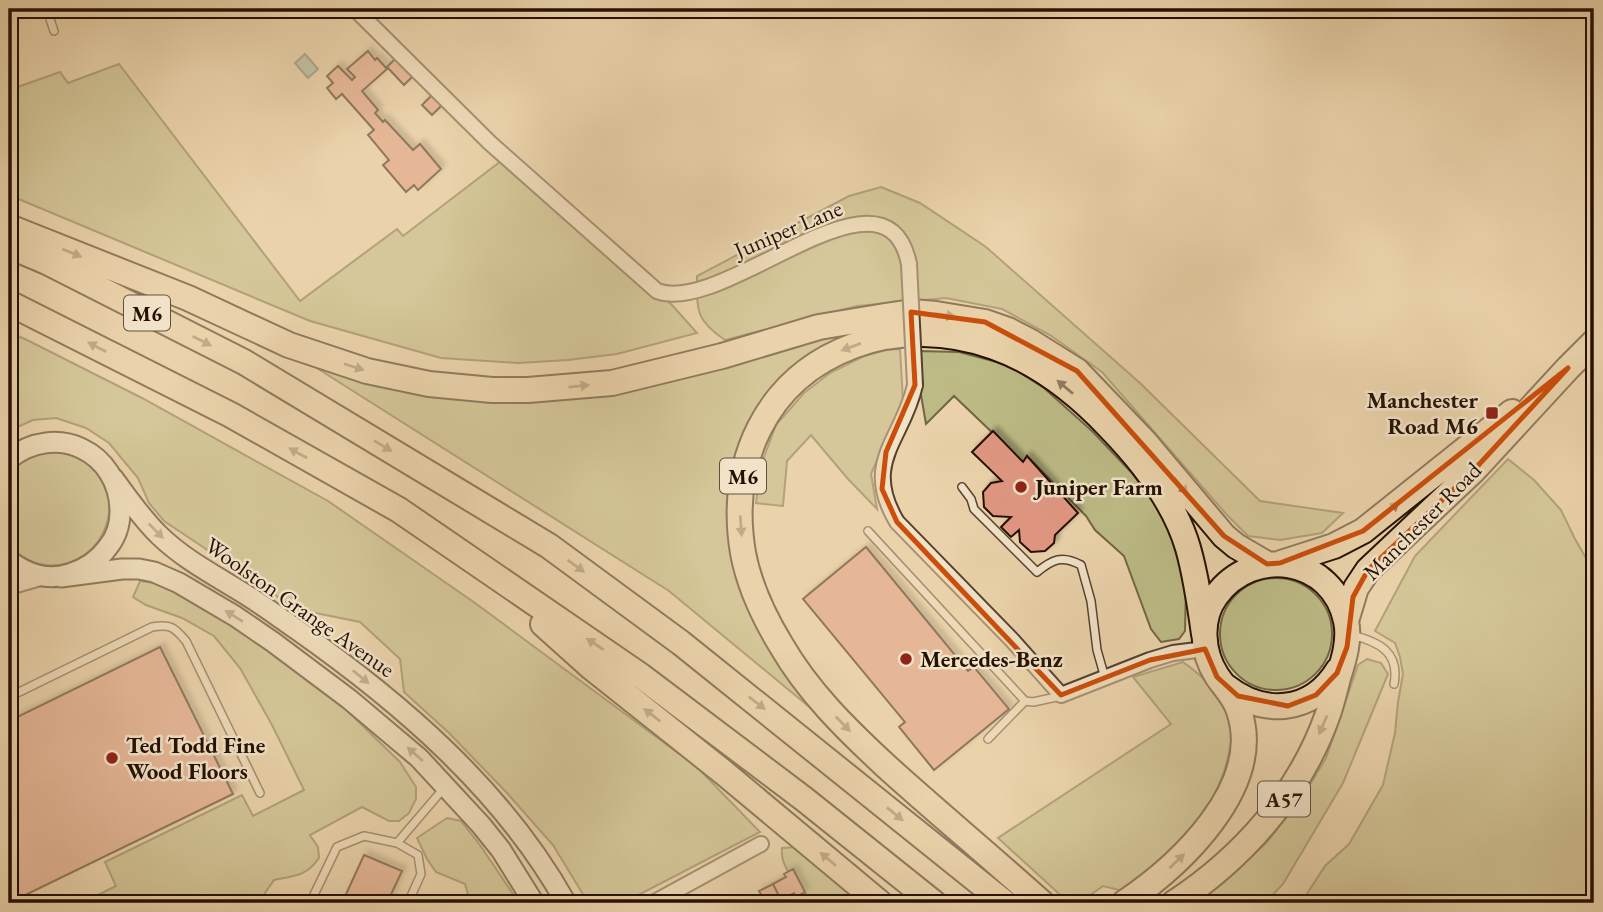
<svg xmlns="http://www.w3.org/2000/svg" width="1603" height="912" font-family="'EB Garamond',serif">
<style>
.green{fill:#bcba85;stroke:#706644;stroke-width:2}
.water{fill:#98b8a8;stroke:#6a7566;stroke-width:2}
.building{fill:#e09782;stroke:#251103;stroke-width:2;filter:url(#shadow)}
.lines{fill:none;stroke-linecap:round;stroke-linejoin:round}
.lane-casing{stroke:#56412d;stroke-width:10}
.street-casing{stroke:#56412d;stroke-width:18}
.secondary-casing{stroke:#251103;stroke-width:23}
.highway-casing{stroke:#251103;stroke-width:28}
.lane{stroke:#f1e2c8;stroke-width:7}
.street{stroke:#f1e2c8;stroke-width:14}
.secondary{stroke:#f1e2c8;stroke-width:19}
.highway{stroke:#ead2aa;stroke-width:24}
.street-bridge-casing{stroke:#56412d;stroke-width:18;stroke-linecap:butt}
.street-bridge{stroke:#f1e2c8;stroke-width:14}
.oneway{fill:#917b5f}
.oneway2{fill:#95846f}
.marked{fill:none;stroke:#cb4e0b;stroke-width:5;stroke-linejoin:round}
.poi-dot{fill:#8f2418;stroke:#f1e2c8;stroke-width:2.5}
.labels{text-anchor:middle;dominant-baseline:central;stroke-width:5;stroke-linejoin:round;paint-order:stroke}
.shield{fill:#f1e2c8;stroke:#62503e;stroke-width:2}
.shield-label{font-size:21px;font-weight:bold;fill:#251103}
.street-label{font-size:23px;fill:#251103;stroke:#f1e2c8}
.poi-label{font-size:23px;font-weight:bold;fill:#251103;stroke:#f1e2c8;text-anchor:start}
</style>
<defs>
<filter id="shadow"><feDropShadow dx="4.5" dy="-4.5" stdDeviation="2" flood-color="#0004"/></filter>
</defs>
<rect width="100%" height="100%" fill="#ead2aa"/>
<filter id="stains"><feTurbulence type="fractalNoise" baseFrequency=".00286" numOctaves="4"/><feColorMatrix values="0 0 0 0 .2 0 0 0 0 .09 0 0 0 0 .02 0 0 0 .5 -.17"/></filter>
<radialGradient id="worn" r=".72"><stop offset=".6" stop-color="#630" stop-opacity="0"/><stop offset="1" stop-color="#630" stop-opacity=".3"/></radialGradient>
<path class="green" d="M119 64 300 301 397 229 403 236 501 161 672 305 697 333 617 354 568 360 518 363 441 358 310 321 9 195V90L60 72 68 83Z
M881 187 920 203 986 247 1140 383 1260 501 1343 513 1322 533 1280 540 1248 536 1227 515 1102 372 1050 335 1002 309 946 298 857 306 725 340C695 320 697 310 697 276L849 196Z
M880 330 771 393 734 558 830 724 669 591 304 360 473 398 832 335Z
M9 332 27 340 142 398 328 501 475 603 697 767 760 832 623 903H591L584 896 553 845 507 793 449 733 404 692 400 659 360 622 296 609 164 521 149 503 138 478 109 443 86 428 56 418 33 420 9 431Z
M900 349 903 401 871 474 877 509 848 479 811 435 787 461 783 506 756 503 761 465 776 425 804 393 830 373 864 356 886 350Z
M919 351 959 352 1008 365 1044 388 1092 431 1131 472 1160 511 1177 550 1186 587 1185 631 1179 639 1161 642 1151 629 1124 556 1095 530 1086 516 1028 457 1023 462 954 396 926 424 921 395Z
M49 451C60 452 70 453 80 459 134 487 108 570 46 565 32 564 18 556 9 545V472C21 459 33 455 49 451Z
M1508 459 1534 480 1561 510 1575 539 1594 572V903H1301L1325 866 1349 844 1383 785 1395 733 1398 702 1403 674 1400 657 1395 643 1375 631 1415 556Z
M1220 634a56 56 0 1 1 112 0a56 56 0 1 1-112 0Z
M140 581 165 585 224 619 332 696 400 762 416 787V799L409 813 399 821H389L362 807 310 835 318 847 319 858C307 876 294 876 274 880L258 903H82L116 886 105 862 242 795 253 816 304 790 272 725 240 668 214 636 182 618 146 605 133 597Z
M1367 659 1381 663 1388 674 1343 783 1283 884 1265 903H1197L1222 884 1267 842 1302 798 1326 758 1358 665Z
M1183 662C1206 678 1228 701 1232 731 1233 736 1231 742 1230 747 1224 784 1206 815 1181 842 1164 860 1142 875 1123 891L1103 886 1079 903H1069L998 838 1171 724 1133 677Z
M447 818 461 821 480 845 519 903H474L470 901 465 884 436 872 427 859 417 838Z
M797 847 861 903H814C802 888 779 869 782 848Z"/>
<path class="water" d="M305 54 318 69 308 78 295 63Z"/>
<path class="building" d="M368 51 375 60 377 58 387 69 362 91 378 110 375 113 383 122 385 120 413 150 420 144 441 169 418 190 414 185 406 192 383 165 389 160 368 135 374 130 342 94 336 99 327 88 333 83 327 76 338 66 352 80 355 77 347 69Z
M398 56 416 73 404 85 387 67Z
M432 95 443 104 432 115 422 105Z
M993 431 1023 462 1027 456 1078 513 1055 535 1054 543 1045 551 1031 552 1020 542 1019 530 1011 537 1001 527 1011 517 993 516 984 507 983 492 991 483 1002 481 972 452Z
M866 547 968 671 974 667 1009 709 934 770 899 727 905 722 803 599Z
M160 647 233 794 9 903V721Z
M364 855 402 871 387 903H342Z
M793 869 805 892 796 897 794 893 781 900 773 884 786 877 784 874Z
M773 884 781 900 774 903H766L759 891Z"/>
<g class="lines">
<g class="lane-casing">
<path id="lane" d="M54 31 50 19 55 9
M962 487 971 499 974 509 1037 572C1053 559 1062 555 1081 565L1091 601 1097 650 1105 678
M868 531 1025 701 1033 702 1061 696
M1352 635C1379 642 1400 652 1394 684
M9 697 152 627C171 624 174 627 186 641L260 793
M988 739 1025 701
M397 843 444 788
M310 903 337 847 364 836 397 843 418 855 421 874 408 903"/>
</g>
<g class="street-casing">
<path id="street" d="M355 9 490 143 657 291C724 317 886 150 909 264
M915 385C903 440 861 462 897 522L1012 640 1061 695 1150 660 1173 653 1205 649
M9 587 44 577
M653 903 761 844"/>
</g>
<g class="secondary-casing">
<path id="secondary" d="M9 459C56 421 120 452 120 512 120 524 116 537 108 547 98 561 86 569 69 574 48 581 26 574 9 560
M113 478C128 498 142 519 160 536 186 561 218 577 248 596 264 606 280 618 296 629 400 702 503 790 566 903
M61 577 122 569H139L154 572 179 583 235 616 273 642 349 699 419 758 481 825 501 850 534 903"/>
</g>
<g class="highway-casing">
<path id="highway" d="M9 227 188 298 289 345 367 371 429 384 492 390H528L612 383 722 356 819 327 885 316 912 312 936 314 985 322 1008 330 1031 342 1077 371 1144 441 1224 536 1236 546 1267 564
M9 246 47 262 244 362 549 546 681 643 1005 903
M9 303 231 415 399 510 641 676 804 799 934 903
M1281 563 1334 546 1363 531 1512 412
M1346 621 1356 588 1368 570 1473 471 1568 368 1594 342
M543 624 591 667 723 772 880 903
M1225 686C1263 716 1311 714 1338 670
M1042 903C991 857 938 813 887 767 847 730 808 692 781 645 764 617 749 585 743 553 728 463 765 379 853 346 897 329 949 331 994 347 1039 363 1078 394 1110 428 1142 461 1175 503 1188 548 1196 576 1200 605 1204 634
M1124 903C1179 866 1265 787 1239 711 1235 697 1225 688 1217 676 1202 653 1199 619 1216 596 1253 545 1333 557 1346 621 1350 640 1344 659 1338 678 1335 690 1332 702 1328 714 1300 793 1244 857 1174 903"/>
</g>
<use href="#lane" class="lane"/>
<use href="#street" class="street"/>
<use href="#secondary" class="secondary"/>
<use href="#highway" class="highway"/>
<g class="street-bridge-casing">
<path id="street-bridge" d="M909 264 915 385"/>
</g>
<use href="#street-bridge" class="street-bridge"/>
</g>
<defs><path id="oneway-solid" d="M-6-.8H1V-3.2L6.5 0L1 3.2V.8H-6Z" transform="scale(1.75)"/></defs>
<g class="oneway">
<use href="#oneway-solid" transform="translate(72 253) rotate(22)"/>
<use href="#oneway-solid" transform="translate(945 315) rotate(7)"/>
<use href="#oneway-solid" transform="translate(202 341) rotate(27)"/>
<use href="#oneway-solid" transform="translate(97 347) rotate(-153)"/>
<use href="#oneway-solid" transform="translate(851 347) rotate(160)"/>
<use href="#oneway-solid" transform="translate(354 367) rotate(18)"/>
<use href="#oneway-solid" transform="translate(579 386) rotate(-6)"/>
<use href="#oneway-solid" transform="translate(1065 387) rotate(-140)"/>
<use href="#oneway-solid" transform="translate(383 446) rotate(31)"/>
<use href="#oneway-solid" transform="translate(298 453) rotate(-151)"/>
<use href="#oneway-solid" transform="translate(1181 486) rotate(51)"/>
<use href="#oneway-solid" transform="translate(1391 509) rotate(-39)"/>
<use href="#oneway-solid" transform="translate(741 526) rotate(86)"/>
<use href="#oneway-solid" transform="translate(576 566) rotate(36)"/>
<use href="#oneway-solid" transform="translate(595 644) rotate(-146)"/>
<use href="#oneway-solid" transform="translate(757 703) rotate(38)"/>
<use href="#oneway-solid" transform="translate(652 715) rotate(-142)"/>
<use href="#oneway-solid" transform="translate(843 724) rotate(46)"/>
<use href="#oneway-solid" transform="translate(1323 725) rotate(113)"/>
<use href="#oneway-solid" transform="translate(895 814) rotate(39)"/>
<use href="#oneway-solid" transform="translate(828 859) rotate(-140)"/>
<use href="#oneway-solid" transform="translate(1177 861) rotate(-44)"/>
</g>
<g class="oneway2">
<use href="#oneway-solid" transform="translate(156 531) rotate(45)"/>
<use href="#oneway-solid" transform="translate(234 616) rotate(-148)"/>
<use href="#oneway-solid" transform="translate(361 677) rotate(39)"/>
<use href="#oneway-solid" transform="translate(415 754) rotate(-138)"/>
</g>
<path d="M0 0H1603V912H0ZM911 312 985 322 1077 371 1224 536 1267 564 1280 563 1363 531 1568 368 1473 471 1368 570 1353 597 1347 647 1337 673 1316 695 1288 706 1238 696 1217 677 1205 649 1150 660 1061 695 897 522 882 489 886 452 915 385Z" fill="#ead2aa" fill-opacity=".55" fill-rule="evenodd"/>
<path class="marked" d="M911 312 985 322 1077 371 1224 536 1267 564 1280 563 1363 531 1568 368 1473 471 1368 570 1353 597 1347 647 1337 673 1316 695 1288 706 1238 696 1217 677 1205 649 1150 660 1061 695 897 522 882 489 886 452 915 385Z"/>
<g class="poi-dot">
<rect x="1485" y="406" width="14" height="14" rx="3.5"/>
<circle cx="1021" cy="487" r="7"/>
<circle cx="906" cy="659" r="7"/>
<circle cx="112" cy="758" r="7"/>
</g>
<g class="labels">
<g class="shield">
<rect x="124" y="295.5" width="46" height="35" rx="5"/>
<rect x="720" y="458.5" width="46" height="35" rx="5"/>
<rect x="1258" y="781.5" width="52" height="35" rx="5"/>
</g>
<g class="shield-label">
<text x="147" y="313">M6</text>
<text x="743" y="476">M6</text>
<text x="1284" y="799">A57</text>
</g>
<g class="street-label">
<text transform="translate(788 229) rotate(-23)">Juniper Lane</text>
<text transform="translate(1422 521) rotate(-45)">Manchester Road</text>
<text transform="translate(300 607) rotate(35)">Woolston Grange Avenue</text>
</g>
<g class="poi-label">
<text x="1478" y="400" text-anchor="end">Manchester<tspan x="1478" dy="26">Road M6</tspan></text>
<text x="1035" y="487">Juniper Farm</text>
<text x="920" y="659">Mercedes-Benz</text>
<text x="126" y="745">Ted Todd Fine<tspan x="126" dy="26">Wood Floors</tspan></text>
</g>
</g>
<rect width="1603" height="912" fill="none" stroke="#ead2aa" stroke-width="35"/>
<rect x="10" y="10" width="1582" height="891" fill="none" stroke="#251103" stroke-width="3.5"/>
<rect x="18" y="18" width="1568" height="877" fill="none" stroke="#251103" stroke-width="2"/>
<rect width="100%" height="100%" filter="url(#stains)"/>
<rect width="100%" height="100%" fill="url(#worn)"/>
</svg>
